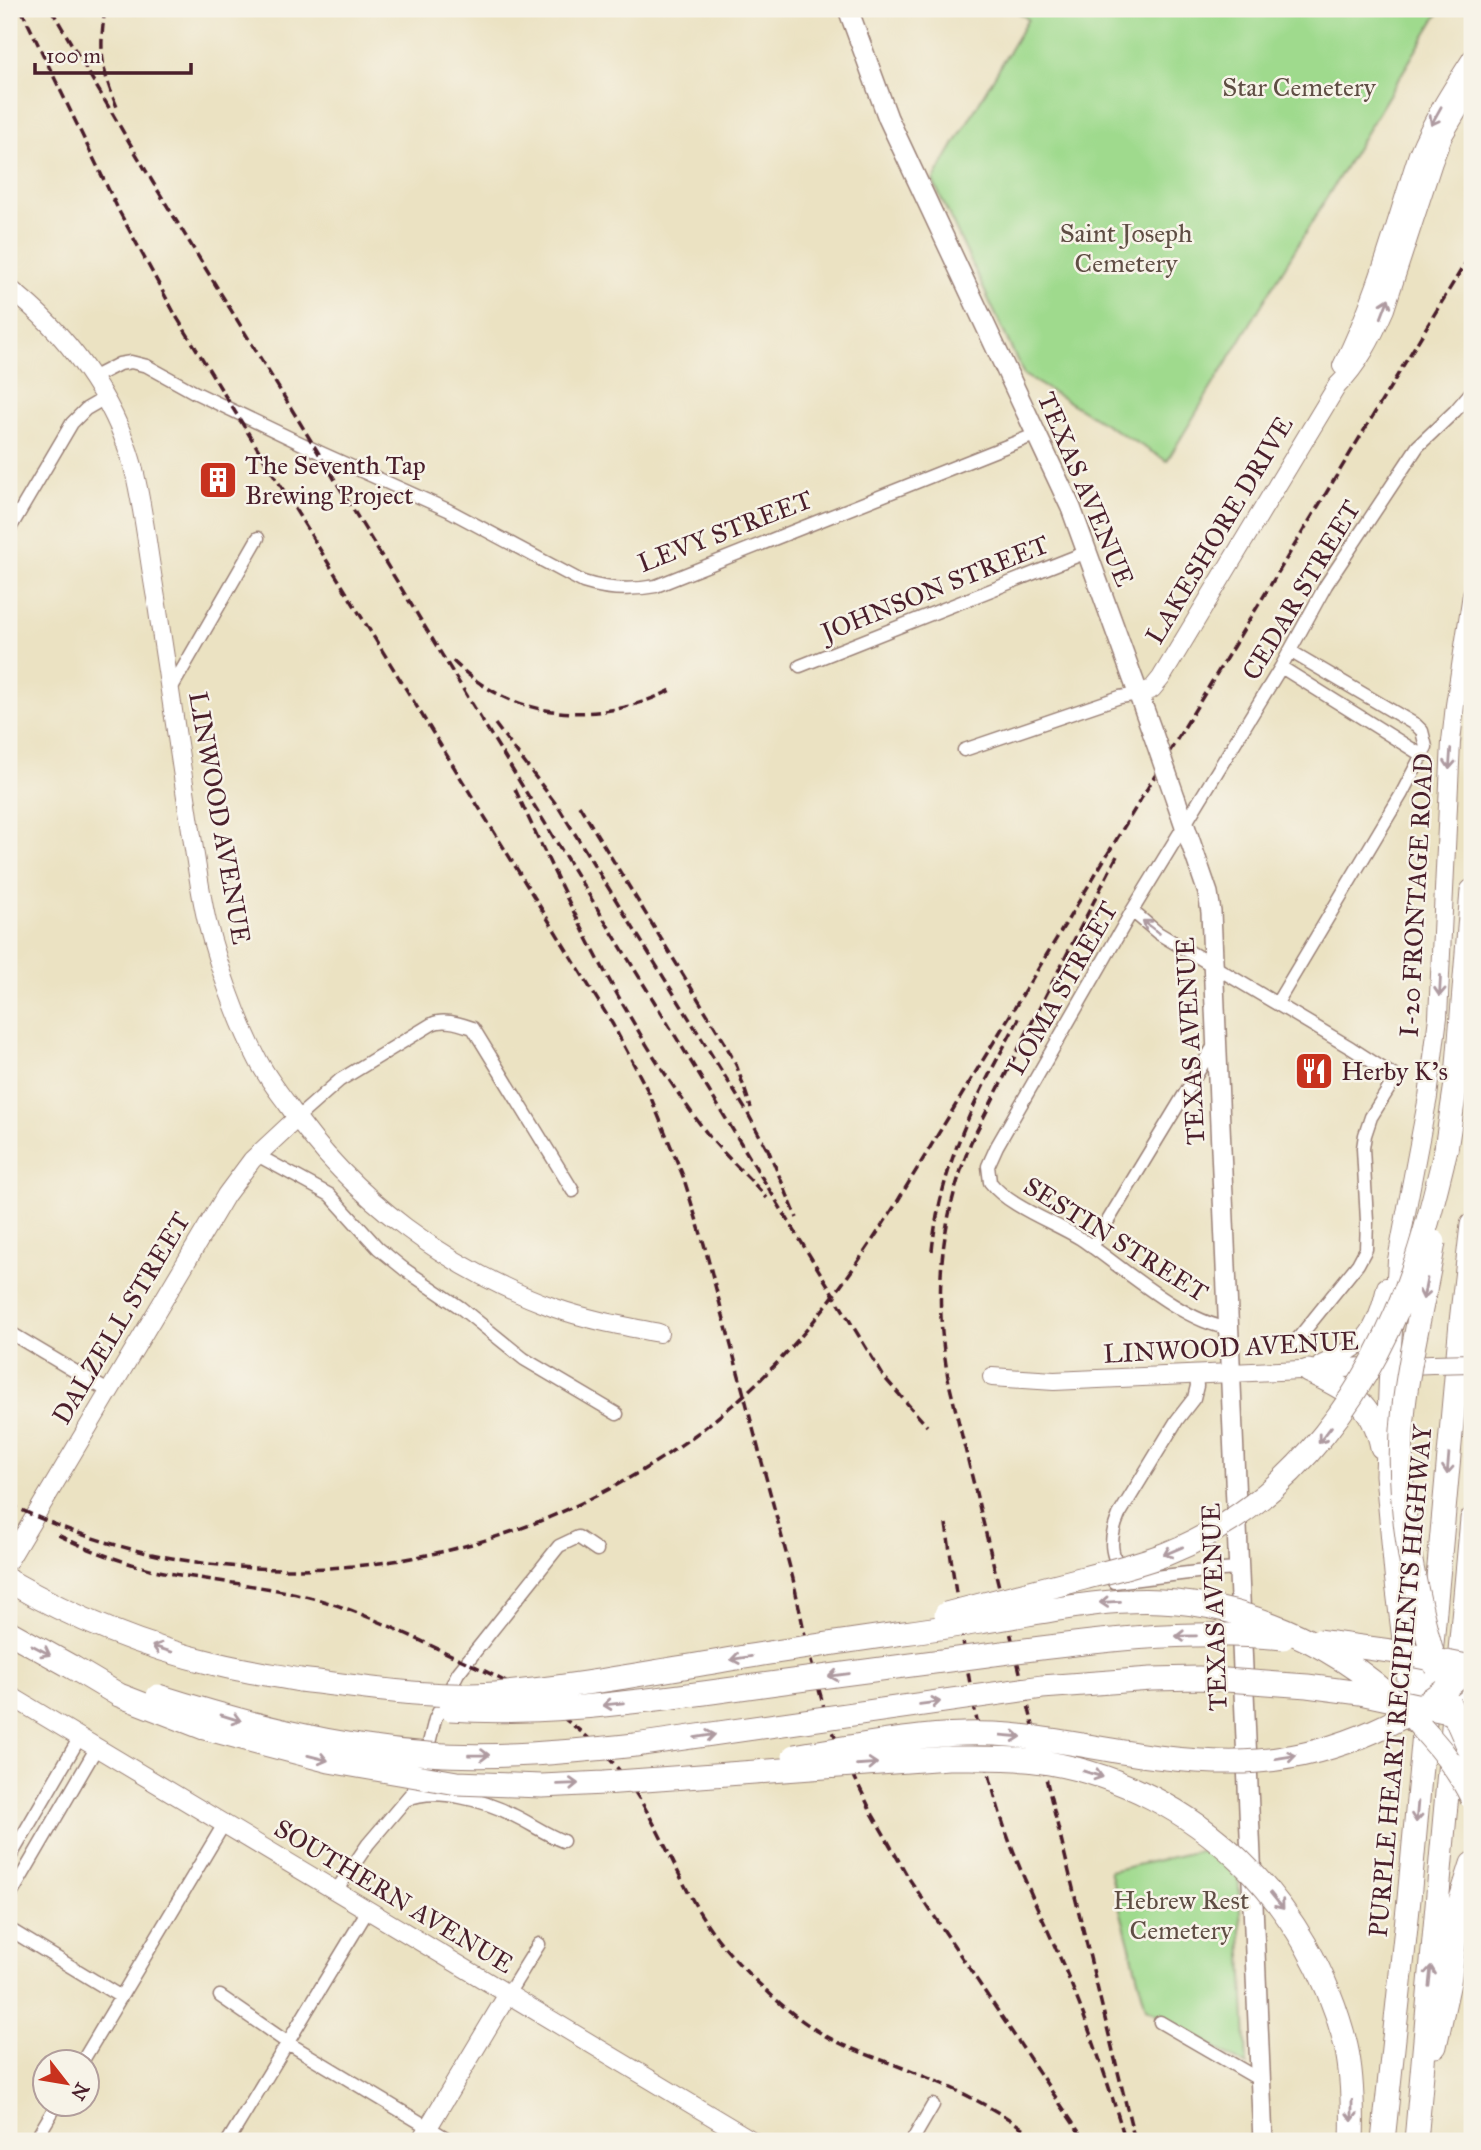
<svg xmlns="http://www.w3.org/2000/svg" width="1481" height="2150" font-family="'IM FELL Great Primer',serif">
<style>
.green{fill:#9fda8d;stroke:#747c5c;stroke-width:2}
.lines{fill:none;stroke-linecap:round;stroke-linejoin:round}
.street-casing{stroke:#9a8076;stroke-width:15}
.secondary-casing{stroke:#9a8076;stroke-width:20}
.primary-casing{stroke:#9a8076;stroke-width:22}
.highway-casing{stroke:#9a8076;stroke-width:25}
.street{stroke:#fff;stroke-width:12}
.secondary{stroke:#fff;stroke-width:18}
.primary{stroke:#fff;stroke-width:19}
.highway{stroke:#fff;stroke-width:23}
.rail{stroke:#4a1f2b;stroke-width:3.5;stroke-dasharray:10 5;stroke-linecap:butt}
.secondary-bridge-casing{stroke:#9a8076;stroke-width:20;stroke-linecap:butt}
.primary-bridge-casing{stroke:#9a8076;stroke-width:22;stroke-linecap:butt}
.highway-bridge-casing{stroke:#9a8076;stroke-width:25;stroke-linecap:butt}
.secondary-bridge{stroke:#fff;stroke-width:18}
.primary-bridge{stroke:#fff;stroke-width:19}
.highway-bridge{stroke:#fff;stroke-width:23}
.oneway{stroke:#ae9aa0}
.labels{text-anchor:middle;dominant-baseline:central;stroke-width:5;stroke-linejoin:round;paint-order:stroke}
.park-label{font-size:26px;fill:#5f4e44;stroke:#f7f3e8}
.poi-label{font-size:26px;fill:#4a1f2b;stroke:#f7f3e8;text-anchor:start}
.street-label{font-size:26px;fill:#4a1f2b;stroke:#f7f3e8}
</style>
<rect width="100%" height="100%" fill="#f7f3e8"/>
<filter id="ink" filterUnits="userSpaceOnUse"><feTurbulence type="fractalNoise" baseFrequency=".0143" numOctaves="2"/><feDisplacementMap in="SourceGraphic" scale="14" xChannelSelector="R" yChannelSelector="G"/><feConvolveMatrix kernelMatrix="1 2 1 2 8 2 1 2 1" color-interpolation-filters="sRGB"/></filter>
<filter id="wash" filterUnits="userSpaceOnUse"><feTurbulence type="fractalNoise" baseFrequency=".00686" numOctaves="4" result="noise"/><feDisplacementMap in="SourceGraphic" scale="28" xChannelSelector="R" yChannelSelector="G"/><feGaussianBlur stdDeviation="1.57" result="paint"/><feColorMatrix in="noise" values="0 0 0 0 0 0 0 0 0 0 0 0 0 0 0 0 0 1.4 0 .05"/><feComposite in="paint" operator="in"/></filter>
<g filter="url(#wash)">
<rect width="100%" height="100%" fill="#ebe2c2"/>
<path class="green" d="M1015 9H1441L1167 461 1024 375 933 181 1028 19 1014 10Z
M1217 1847 1238 1866 1247 2066 1146 2008 1110 1871Z"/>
</g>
<g filter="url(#ink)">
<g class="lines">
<g class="street-casing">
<path id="street" d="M92 378 119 364 131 362 147 366 194 392 319 452 448 510 583 582C608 590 630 591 656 586L1037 434
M9 530 72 423 86 409 105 398
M800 666 1087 552
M1281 667 1423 756
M171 689 258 538
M964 750 1120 697 1139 694
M1132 911 1158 933 1351 1048 1396 1077 1371 1117 1365 1135 1363 1148 1367 1221 1366 1249 1358 1264 1292 1346
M1277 1003 1401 795 1426 747 1422 731 1416 725 1290 651
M297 1118 340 1080 432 1024C444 1018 460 1024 473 1028L573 1191
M257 1155 330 1195 378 1248 404 1269 461 1308 524 1359 617 1414
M1092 1247 1215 1044
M1228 1328C1182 1322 1120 1265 1081 1239 1054 1222 1009 1207 990 1182L988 1166 997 1146 1132 911 1281 667 1326 585 1418 446 1455 411 1472 391
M9 1332 108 1391
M1123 1581C1112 1554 1107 1543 1119 1515L1177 1420 1194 1398 1197 1386 1196 1376
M1114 1582 1205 1571 1239 1569
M406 1800C435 1786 486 1801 513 1815 530 1823 545 1834 563 1841
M9 1859 80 1737
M336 1891 368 1844 414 1790 422 1771 435 1719 458 1673 559 1546 578 1537 597 1550
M9 1898 97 1747
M9 1929 121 1997
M508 1994 539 1944
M220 1996 288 2043 451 2141
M1160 2022 1260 2080
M82 2062 224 1824
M35 2141 57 2104
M228 2141 368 1910
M912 2141 933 2105"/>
</g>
<g class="secondary-casing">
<path id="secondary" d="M9 288C66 332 114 397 133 466 144 509 148 554 156 598 168 675 179 753 191 830 196 861 200 892 207 922 218 965 238 1022 258 1060 266 1076 277 1090 288 1105 352 1199 448 1269 555 1308 589 1320 624 1326 659 1333
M1342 366C1376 299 1395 225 1418 154 1432 120 1452 89 1472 58
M1139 694 1152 689 1161 678 1337 386C1359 365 1373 336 1385 309L1433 162 1443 136 1472 87
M1321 1365C1365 1346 1376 1334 1386 1287
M1391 1365 1397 1260 1428 1097 1438 1017 1451 742 1455 705 1472 594
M992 1377 1054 1381 1432 1364
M9 1560 226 1195 252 1160 297 1118
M9 1695 753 2141
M420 2141 508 1994"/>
</g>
<g class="primary-casing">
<path id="primary" d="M848 9 888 118 1071 508 1153 734
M1176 800 1208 893 1211 912 1263 2141"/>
</g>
<g class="highway-casing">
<path id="highway" d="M1446 1149 1457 1077 1472 891
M1391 1365 1387 1475 1396 1574 1414 1721
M1308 1371C1346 1388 1373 1402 1382 1447
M9 1581C73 1618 144 1647 216 1664 244 1671 273 1675 300 1680
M9 1632 72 1667
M1435 2046 1449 1982 1460 1902 1472 1864
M1383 2141 1409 1899 1461 1322 1472 1225
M1416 2141C1433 1934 1454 1726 1472 1519"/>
</g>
<use href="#street" class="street"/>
<use href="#secondary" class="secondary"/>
<use href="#primary" class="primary"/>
<use href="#highway" class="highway"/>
<path class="rail" d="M21 9 120 213 176 316 613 1025 649 1093 683 1176 704 1244 793 1579 809 1654 825 1711 836 1739 873 1815 908 1877 1085 2141
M51 9 152 181 884 1377 927 1426
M105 9C99 50 101 69 117 107
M453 661C513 721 599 727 673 689
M495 724 559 808 747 1112 770 1155
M515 789C571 909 628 1030 709 1136 727 1158 749 1177 767 1198
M579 805 725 1043 737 1067 751 1108
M1117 856 971 1142C939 1225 933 1296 949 1383L1135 2141
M767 1147 797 1218
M932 1251C941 1161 978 1094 1020 1017
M9 1504C243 1619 524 1577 723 1413 795 1354 845 1284 894 1207L1472 252
M946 1524C961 1624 972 1728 1004 1826 1020 1874 1044 1920 1064 1967 1087 2021 1106 2076 1123 2132
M58 1535C89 1550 121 1562 154 1570 205 1581 258 1584 309 1597 352 1608 392 1627 432 1646 459 1659 487 1671 513 1686 559 1712 601 1742 631 1786 658 1825 674 1868 697 1908 715 1939 740 1967 767 1991 784 2008 804 2023 824 2035 852 2051 884 2060 913 2072 958 2089 1003 2112 1040 2141"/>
<g class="secondary-bridge-casing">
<path id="secondary-bridge" d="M1432 1364 1472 1363"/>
</g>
<g class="primary-bridge-casing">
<path id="primary-bridge" d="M1153 734 1176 800"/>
</g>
<g class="highway-bridge-casing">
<path id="highway-bridge" d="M1434 1242C1425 1297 1410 1351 1404 1406 1394 1496 1412 1584 1437 1670
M946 1614C992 1602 1038 1590 1084 1578 1111 1571 1140 1564 1166 1554 1294 1503 1376 1385 1417 1257 1429 1221 1437 1185 1446 1149
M1317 1641 1390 1651 1472 1667
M72 1667 119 1695 204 1728 329 1761 457 1783 542 1786 604 1783 948 1758C982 1758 1015 1757 1049 1763 1196 1789 1311 1902 1346 2046 1353 2077 1353 2110 1352 2141
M300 1680C364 1687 430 1699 495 1694 576 1687 657 1671 738 1658 818 1645 899 1634 980 1622 1040 1613 1100 1598 1161 1601 1265 1606 1363 1658 1429 1736 1446 1755 1461 1775 1472 1798
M158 1696C246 1724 335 1747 428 1754 496 1759 567 1752 635 1745L1042 1687 1151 1679 1199 1678 1307 1686 1360 1693 1472 1717
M1449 1703 1472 1755
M450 1709C535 1715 620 1704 704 1693 798 1680 893 1667 987 1655 1085 1642 1184 1628 1283 1638
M794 1756C865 1745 938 1729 1010 1735 1059 1739 1108 1751 1157 1757 1190 1761 1225 1764 1258 1761 1336 1755 1415 1720 1472 1666"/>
</g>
<use href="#secondary-bridge" class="secondary-bridge"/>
<use href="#primary-bridge" class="primary-bridge"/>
<use href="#highway-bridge" class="highway-bridge"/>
</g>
<defs><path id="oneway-shaft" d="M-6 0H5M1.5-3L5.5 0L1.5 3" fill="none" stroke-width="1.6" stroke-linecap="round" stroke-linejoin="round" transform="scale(1.75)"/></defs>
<g class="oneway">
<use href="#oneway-shaft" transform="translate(1436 116) rotate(119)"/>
<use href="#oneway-shaft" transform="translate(1385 308) rotate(-69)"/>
<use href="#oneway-shaft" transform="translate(1450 759) rotate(94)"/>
<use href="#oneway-shaft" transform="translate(1151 927) rotate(-143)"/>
<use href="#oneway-shaft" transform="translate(1440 986) rotate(93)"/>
<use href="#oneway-shaft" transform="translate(1425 1289) rotate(101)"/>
<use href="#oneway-shaft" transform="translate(1325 1435) rotate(128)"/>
<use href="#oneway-shaft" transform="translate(1448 1464) rotate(95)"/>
<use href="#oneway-shaft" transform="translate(1173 1551) rotate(157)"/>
<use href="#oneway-shaft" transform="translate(1110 1602) rotate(177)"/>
<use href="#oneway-shaft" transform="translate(1186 1636) rotate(179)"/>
<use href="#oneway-shaft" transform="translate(162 1649) rotate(-163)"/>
<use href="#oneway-shaft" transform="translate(41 1650) rotate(28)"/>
<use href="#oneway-shaft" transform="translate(741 1658) rotate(171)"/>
<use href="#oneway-shaft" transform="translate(839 1675) rotate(172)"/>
<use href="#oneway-shaft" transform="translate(930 1703) rotate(-8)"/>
<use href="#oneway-shaft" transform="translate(613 1704) rotate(174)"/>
<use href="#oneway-shaft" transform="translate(231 1718) rotate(17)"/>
<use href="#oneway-shaft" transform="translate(705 1736) rotate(-9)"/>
<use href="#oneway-shaft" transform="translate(1011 1736) rotate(5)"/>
<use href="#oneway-shaft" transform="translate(479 1755) rotate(-1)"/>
<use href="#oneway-shaft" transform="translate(1286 1757) rotate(-9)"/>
<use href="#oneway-shaft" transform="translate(318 1758) rotate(14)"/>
<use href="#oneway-shaft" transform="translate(867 1764) rotate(-4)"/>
<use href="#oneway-shaft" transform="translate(1093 1774) rotate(17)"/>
<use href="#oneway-shaft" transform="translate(568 1784) rotate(-2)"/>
<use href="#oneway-shaft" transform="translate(1417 1812) rotate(95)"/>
<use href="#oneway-shaft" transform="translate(1277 1901) rotate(51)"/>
<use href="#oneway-shaft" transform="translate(1430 1976) rotate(-84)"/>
<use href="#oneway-shaft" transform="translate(1352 2111) rotate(90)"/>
</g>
</g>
<defs>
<g id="building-square" transform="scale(2.0125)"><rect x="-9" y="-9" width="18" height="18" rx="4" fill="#c8321e" stroke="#f7f3e8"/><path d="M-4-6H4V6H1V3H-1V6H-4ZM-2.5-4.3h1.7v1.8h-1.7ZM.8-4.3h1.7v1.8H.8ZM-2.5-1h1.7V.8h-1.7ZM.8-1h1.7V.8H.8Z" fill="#fff"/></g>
<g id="restaurant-square" transform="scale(2.0125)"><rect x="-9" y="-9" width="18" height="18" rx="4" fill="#c8321e" stroke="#f7f3e8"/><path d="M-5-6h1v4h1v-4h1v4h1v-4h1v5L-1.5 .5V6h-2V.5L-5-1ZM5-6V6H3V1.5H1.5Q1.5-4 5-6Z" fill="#fff"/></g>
</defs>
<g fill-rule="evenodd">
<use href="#building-square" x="218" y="480"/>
<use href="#restaurant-square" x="1314" y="1071"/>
</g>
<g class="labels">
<g class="park-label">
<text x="1299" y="87">Star Cemetery</text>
<text x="1126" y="233">Saint Joseph<tspan x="1126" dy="30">Cemetery</tspan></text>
<text x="1181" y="1900">Hebrew Rest<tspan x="1181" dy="30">Cemetery</tspan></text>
</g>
<g class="poi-label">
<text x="245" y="465">The Seventh Tap<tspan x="245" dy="30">Brewing Project</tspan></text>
<text x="1341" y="1071">Herby K's</text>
</g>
<g class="street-label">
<text transform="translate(1086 489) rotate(67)">TEXAS AVENUE</text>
<text transform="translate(1219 530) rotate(-59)">LAKESHORE DRIVE</text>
<text transform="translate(725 531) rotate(-21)">LEVY STREET</text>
<text transform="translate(935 588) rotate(-22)">JOHNSON STREET</text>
<text transform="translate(1301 590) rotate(-59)">CEDAR STREET</text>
<text transform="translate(220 818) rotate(80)">LINWOOD AVENUE</text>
<text transform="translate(1416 895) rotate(-87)">I-20 FRONTAGE ROAD</text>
<text transform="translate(1062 988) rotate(-60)">LOMA STREET</text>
<text transform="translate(1190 1041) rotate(-93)">TEXAS AVENUE</text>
<text transform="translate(1116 1239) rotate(32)">SESTIN STREET</text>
<text transform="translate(121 1318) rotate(-59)">DALZELL STREET</text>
<text transform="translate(1231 1347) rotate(-3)">LINWOOD AVENUE</text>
<text transform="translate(1214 1607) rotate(-92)">TEXAS AVENUE</text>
<text transform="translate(1400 1681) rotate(-85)">PURPLE HEART RECIPIENTS HIGHWAY</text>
<text transform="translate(394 1896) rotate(31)">SOUTHERN AVENUE</text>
</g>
</g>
<rect width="1481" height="2150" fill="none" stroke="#f7f3e8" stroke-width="35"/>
<g transform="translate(66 2083) rotate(121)"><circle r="33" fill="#f7f3e8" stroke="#b29e9c" stroke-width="2"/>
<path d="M0-5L12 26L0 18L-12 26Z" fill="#c8321e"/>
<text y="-10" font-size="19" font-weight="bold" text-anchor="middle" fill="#4a1f2b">N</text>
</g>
<path d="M35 63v10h156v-10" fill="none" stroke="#4a1f2b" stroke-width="3.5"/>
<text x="46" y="63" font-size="21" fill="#4a1f2b" stroke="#f7f3e8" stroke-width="5" paint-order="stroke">100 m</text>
</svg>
